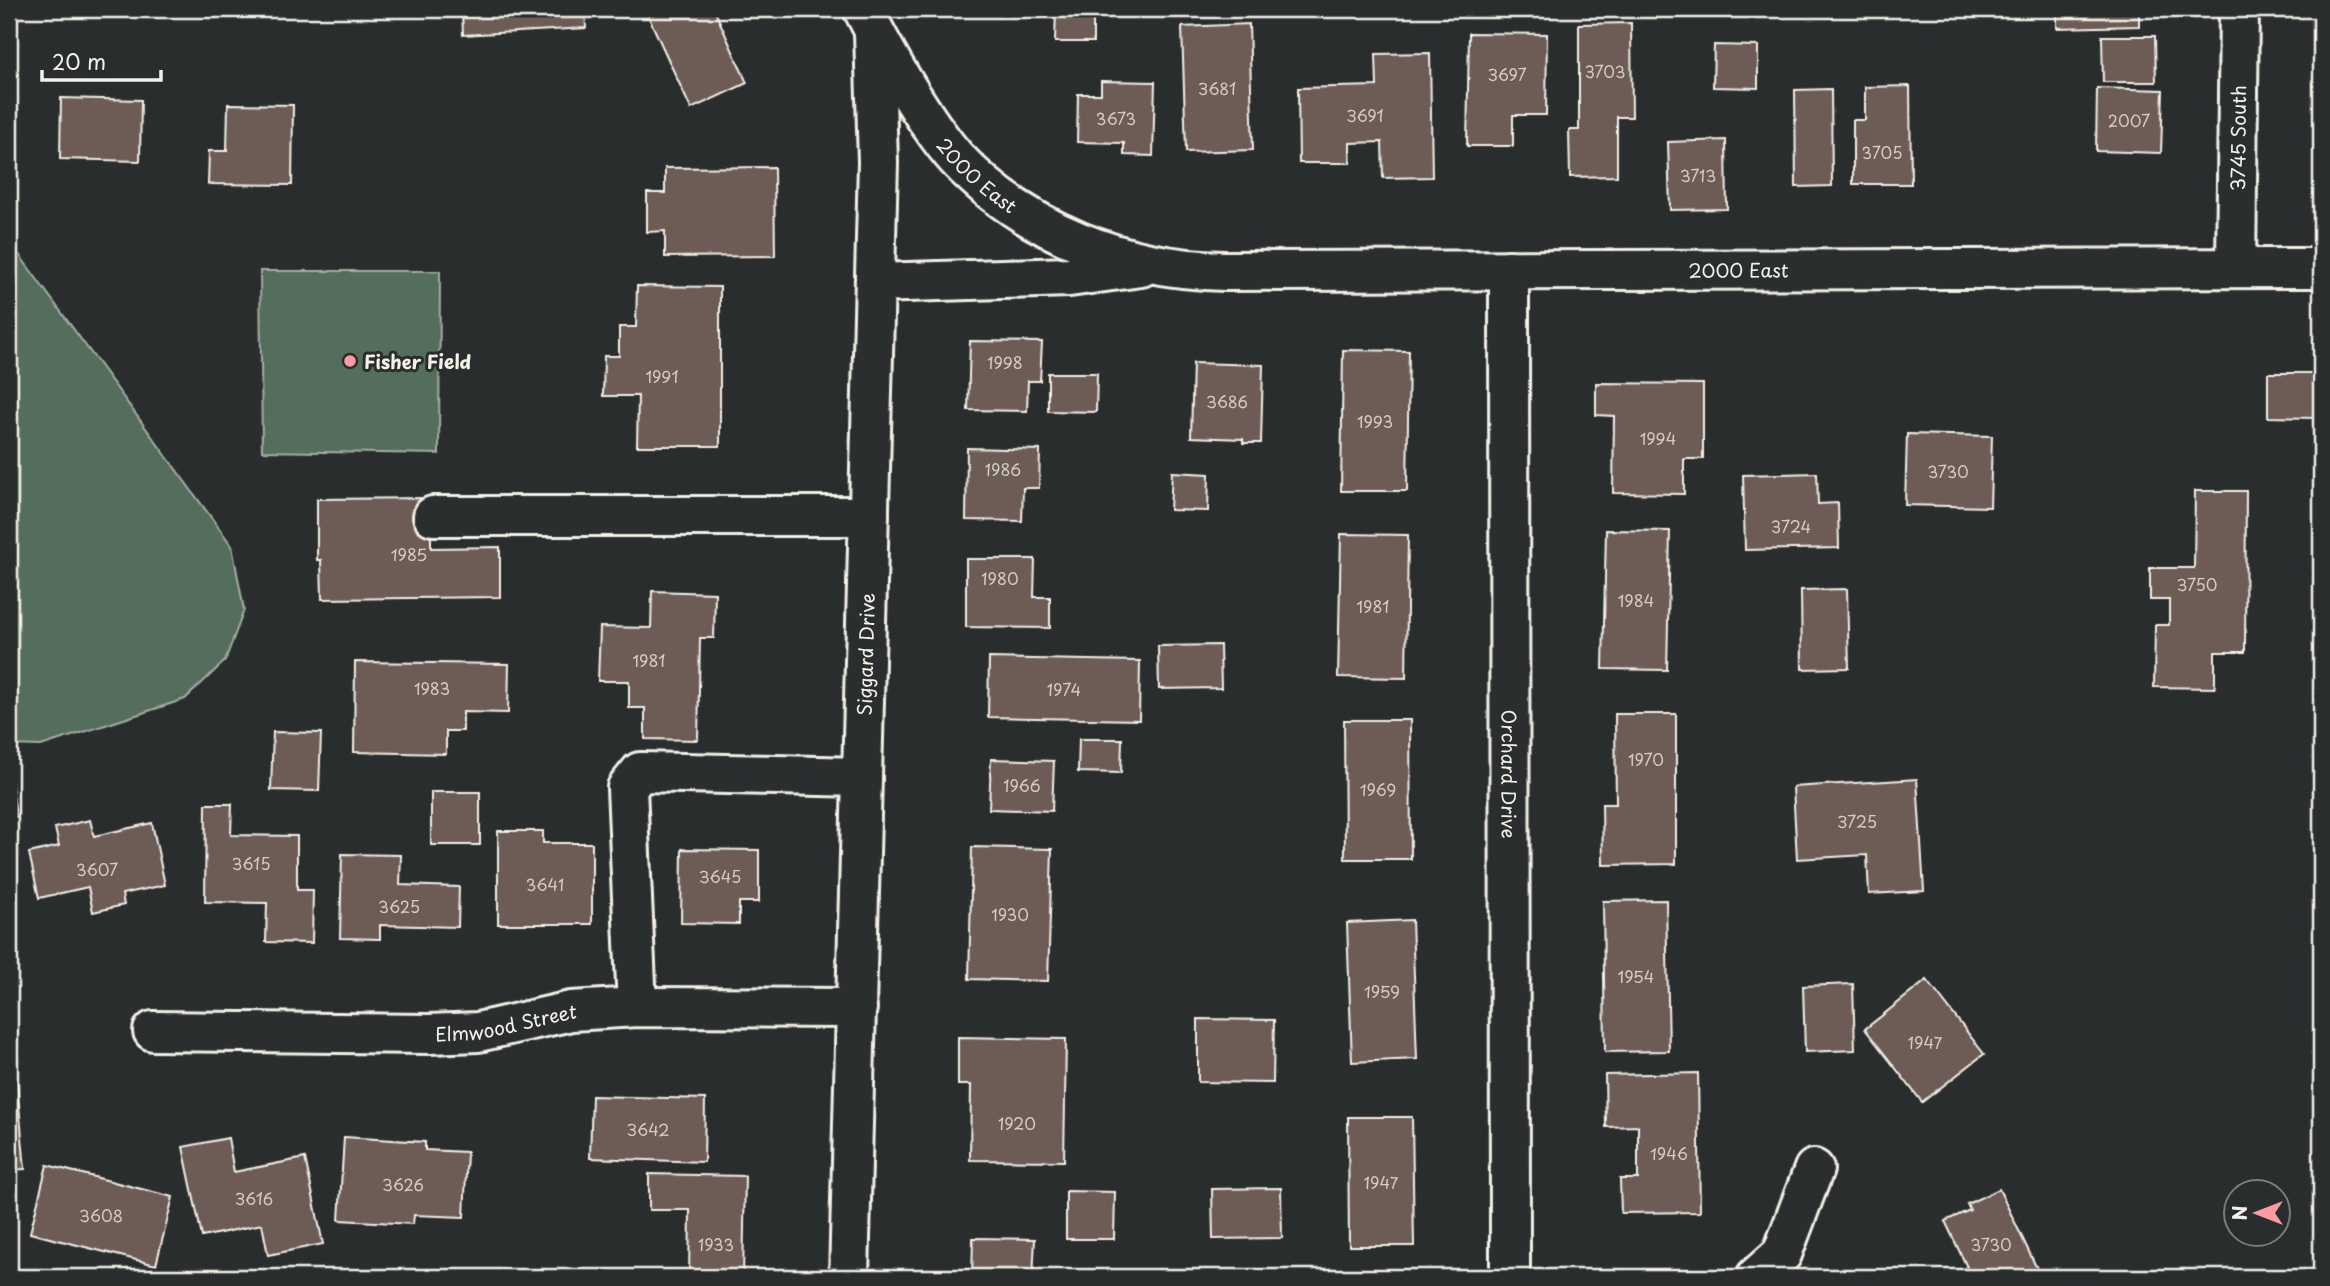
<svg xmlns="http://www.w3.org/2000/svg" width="2330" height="1286" font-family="'Playpen Sans',sans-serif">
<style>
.green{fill:#546d5b;stroke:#a4afa2;stroke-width:2}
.building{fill:#6c5b54;stroke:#f4f1e8;stroke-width:2}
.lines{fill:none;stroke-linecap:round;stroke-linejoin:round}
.minor-casing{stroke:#f4f1e8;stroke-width:44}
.minor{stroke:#2a2d2e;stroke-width:38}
.poi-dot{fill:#ff9aa2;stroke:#2a2d2e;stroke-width:2.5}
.labels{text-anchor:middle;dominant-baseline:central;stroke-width:6;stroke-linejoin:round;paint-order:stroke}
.number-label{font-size:16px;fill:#d2ccc3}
.street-label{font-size:19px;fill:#f4f1e8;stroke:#2a2d2e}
.poi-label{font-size:19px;font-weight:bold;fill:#f4f1e8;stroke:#2a2d2e;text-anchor:start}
</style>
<rect width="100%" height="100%" fill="#2a2d2e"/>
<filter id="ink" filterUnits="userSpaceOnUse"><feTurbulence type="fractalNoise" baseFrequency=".0143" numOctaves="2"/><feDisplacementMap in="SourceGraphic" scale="14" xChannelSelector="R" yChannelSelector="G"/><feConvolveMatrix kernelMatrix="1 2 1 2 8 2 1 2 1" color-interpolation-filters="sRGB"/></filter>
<g filter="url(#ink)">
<path class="green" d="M9 246 15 249 232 546 244 610 225 661 185 699 41 746 9 745Z
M260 271H440L439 454 262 451Z"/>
<path class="building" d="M462 9H585L586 28 463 35Z
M645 9H714L747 83 691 109Z
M1056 9H1093V42H1055Z
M1238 9H1276V13L1239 15Z
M2057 9H2139V26L2057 28Z
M1631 23 1632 117H1617V176L1570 177 1569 130H1579V24Z
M1249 24 1253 150 1186 152 1182 27Z
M1469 33 1547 34 1546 115H1513V146H1467Z
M2102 36H2155L2156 82H2103Z
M1714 45 1758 46V88L1713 87Z
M1430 53 1432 177 1383 178 1382 142 1350 143V163H1299L1298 88 1377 86 1376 54Z
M1101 81 1155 82 1153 156 1124 155V143L1077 142 1078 94H1101Z
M1910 86 1911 184H1853V120H1865V87Z
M2097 88 2163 90 2161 153 2096 151Z
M1831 89 1832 186 1796 187 1795 90Z
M61 98 141 100 140 161 60 159Z
M228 104 293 105 292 185 208 184 209 151H227Z
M1726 140 1727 209 1670 210 1668 142Z
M774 167 775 256 665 257V231L647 232V193H665V168Z
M637 286 720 287V446H637L638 396H603L604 356H619V327H636Z
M970 341 1042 342 1040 381H1028L1027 411 968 410Z
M1343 350 1409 351 1407 491H1341Z
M1193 363 1263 365 1261 443H1243V439L1191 437Z
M1048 373H1097L1096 412 1048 411Z
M2268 373H2317L2315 418 2268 417Z
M1596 383 1703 384V459H1684V494L1613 493 1614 416 1596 415Z
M1907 434 1992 436 1990 507 1905 505Z
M967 448 1040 450 1039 488H1023L1022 521 966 520Z
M1172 472 1209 474 1208 511 1170 510Z
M1817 473 1818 504 1838 503 1839 548 1745 550 1743 475Z
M2195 491H2246L2245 652H2215V688L2154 687 2155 625H2169V600H2150V568H2194Z
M431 498V548L500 547V597L322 599 321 560H317V499Z
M1606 530 1670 531 1667 670 1603 669Z
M1341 534 1408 535 1406 678 1338 677Z
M966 559H1035L1034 597H1050V628L966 627Z
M1847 589 1849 668 1802 669 1801 590Z
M652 591 715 593 714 638H700L698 740 645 739V708H629V681H598L600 627 651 628Z
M1220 645 1221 688 1159 689 1158 646Z
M989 658 1140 661 1139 720 988 717Z
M355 662 509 664 508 713 463 712V731H446V754L354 752Z
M1615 714H1676V864L1603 865 1602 804H1616Z
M1344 720H1410L1411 859H1345Z
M273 732 321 733 319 791 271 790Z
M1079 739H1122L1121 773 1078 772Z
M991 759 1054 761 1052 811 989 809Z
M11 778 16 817 9 818V779Z
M1917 779 1924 891 1869 894 1867 855 1797 859 1793 787Z
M431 792H480V845H431Z
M206 804H232L231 835 297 836V890H313L312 943 266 942 267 903 205 902Z
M90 820 94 836 152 823 165 885 122 894 124 905 93 912 88 887 39 898 29 853 59 846 55 828Z
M498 831H543V843H592V924H498Z
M972 847 1052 849 1048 981 969 979Z
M682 849 759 850V902H739V924L681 923Z
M342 854 401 855 400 885 459 887 458 927 380 925V939L340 938Z
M1666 900 1669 1051 1605 1052 1603 901Z
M1412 920 1417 1059 1352 1062 1347 923Z
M1927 980 1984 1054 1922 1102 1865 1029Z
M1853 984 1855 1050 1805 1052 1803 986Z
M1198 1019 1274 1020 1273 1083 1198 1082Z
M958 1037 1066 1039 1064 1161 970 1160 971 1085H958Z
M14 1051 25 1169 9 1170V1052Z
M1698 1073 1700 1212 1621 1213 1620 1179H1638V1126L1606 1127 1605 1075Z
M592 1096 705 1099 704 1162 590 1158Z
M1348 1117H1412L1414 1246H1349Z
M344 1137 425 1142V1150L467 1152 464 1217 414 1215 413 1224 339 1220Z
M228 1138 234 1172 305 1158 323 1244 268 1255 262 1224 202 1237 183 1147Z
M47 1165 173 1197 156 1265 30 1233Z
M649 1174 745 1176 743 1277H689L690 1210H649Z
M1281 1188 1282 1238 1213 1239 1212 1189Z
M1999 1189 2041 1277H1946L1967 1267 1945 1221 1970 1210 1967 1204Z
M1066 1191 1115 1192 1114 1239H1066Z
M973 1238 1035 1239 1033 1277H972Z"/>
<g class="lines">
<g class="minor-casing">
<g id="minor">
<path id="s1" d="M863 9C884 51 925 123 956 158 1025 232 1125 269 1224 271L2321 268"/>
<path id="s2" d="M2236 268 2239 9"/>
<path id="s3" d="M1509 270 1510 1277"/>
<path d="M875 283 1069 277 1141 267"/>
<path d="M433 516H869"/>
<path d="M637 1007 627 788 640 772 862 777"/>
<path id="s4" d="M153 1031 429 1034 478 1032 571 1011 637 1007 857 1008"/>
<path id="s5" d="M849 1277 878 162 874 32"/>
<path d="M1756 1277 1782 1254 1814 1169"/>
</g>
</g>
<use href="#minor" class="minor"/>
</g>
</g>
<circle class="poi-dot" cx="350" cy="361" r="7"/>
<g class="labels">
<g class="number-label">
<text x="1605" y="71">3703</text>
<text x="1507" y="74">3697</text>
<text x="1217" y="88">3681</text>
<text x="1365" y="115">3691</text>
<text x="1116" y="118">3673</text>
<text x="2129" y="120">2007</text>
<text x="1882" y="152">3705</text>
<text x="1698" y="175">3713</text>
<text x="1005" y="362">1998</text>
<text x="662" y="376">1991</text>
<text x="1227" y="401">3686</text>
<text x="1375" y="421">1993</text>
<text x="1658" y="438">1994</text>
<text x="1003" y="469">1986</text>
<text x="1948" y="471">3730</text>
<text x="1791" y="526">3724</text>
<text x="409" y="554">1985</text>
<text x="1000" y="578">1980</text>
<text x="2197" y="584">3750</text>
<text x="1636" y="600">1984</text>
<text x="1373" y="606">1981</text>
<text x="649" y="660">1981</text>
<text x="432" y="688">1983</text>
<text x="1064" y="689">1974</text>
<text x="1646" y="759">1970</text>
<text x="1022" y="785">1966</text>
<text x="1378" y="789">1969</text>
<text x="1857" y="821">3725</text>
<text x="251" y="863">3615</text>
<text x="97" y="869">3607</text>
<text x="720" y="876">3645</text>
<text x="545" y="884">3641</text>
<text x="399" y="906">3625</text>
<text x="1010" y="914">1930</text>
<text x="1636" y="976">1954</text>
<text x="1382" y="991">1959</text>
<text x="1925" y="1042">1947</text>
<text x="1017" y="1123">1920</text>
<text x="648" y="1129">3642</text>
<text x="1669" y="1153">1946</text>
<text x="1381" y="1182">1947</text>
<text x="403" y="1184">3626</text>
<text x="254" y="1198">3616</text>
<text x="101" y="1215">3608</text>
<text x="716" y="1244">1933</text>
<text x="1991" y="1244">3730</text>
</g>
<g class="street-label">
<text stroke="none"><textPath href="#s2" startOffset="130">3745 South</textPath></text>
<text stroke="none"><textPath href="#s1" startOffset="203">2000 East</textPath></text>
<text stroke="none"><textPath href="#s1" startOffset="989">2000 East</textPath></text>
<text stroke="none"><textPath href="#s5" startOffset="623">Siggard Drive</textPath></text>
<text stroke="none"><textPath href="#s3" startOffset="504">Orchard Drive</textPath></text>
<text stroke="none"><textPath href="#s4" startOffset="354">Elmwood Street</textPath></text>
</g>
<g class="poi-label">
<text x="364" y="361">Fisher Field</text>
</g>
</g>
<rect width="2330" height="1286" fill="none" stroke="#2a2d2e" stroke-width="35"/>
<rect x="18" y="18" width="2295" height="1251" fill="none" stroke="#f4f1e8" stroke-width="2.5" filter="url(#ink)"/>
<g transform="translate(2257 1213) rotate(270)"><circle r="33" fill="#2a2d2e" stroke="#7b7b78" stroke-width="2"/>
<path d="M0-5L12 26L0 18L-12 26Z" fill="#ff9aa2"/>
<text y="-10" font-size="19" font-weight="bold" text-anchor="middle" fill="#f4f1e8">N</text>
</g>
<path d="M42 70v10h119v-10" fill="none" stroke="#f4f1e8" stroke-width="3.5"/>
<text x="52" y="70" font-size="21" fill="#f4f1e8" stroke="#2a2d2e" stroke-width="5" paint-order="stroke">20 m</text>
</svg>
